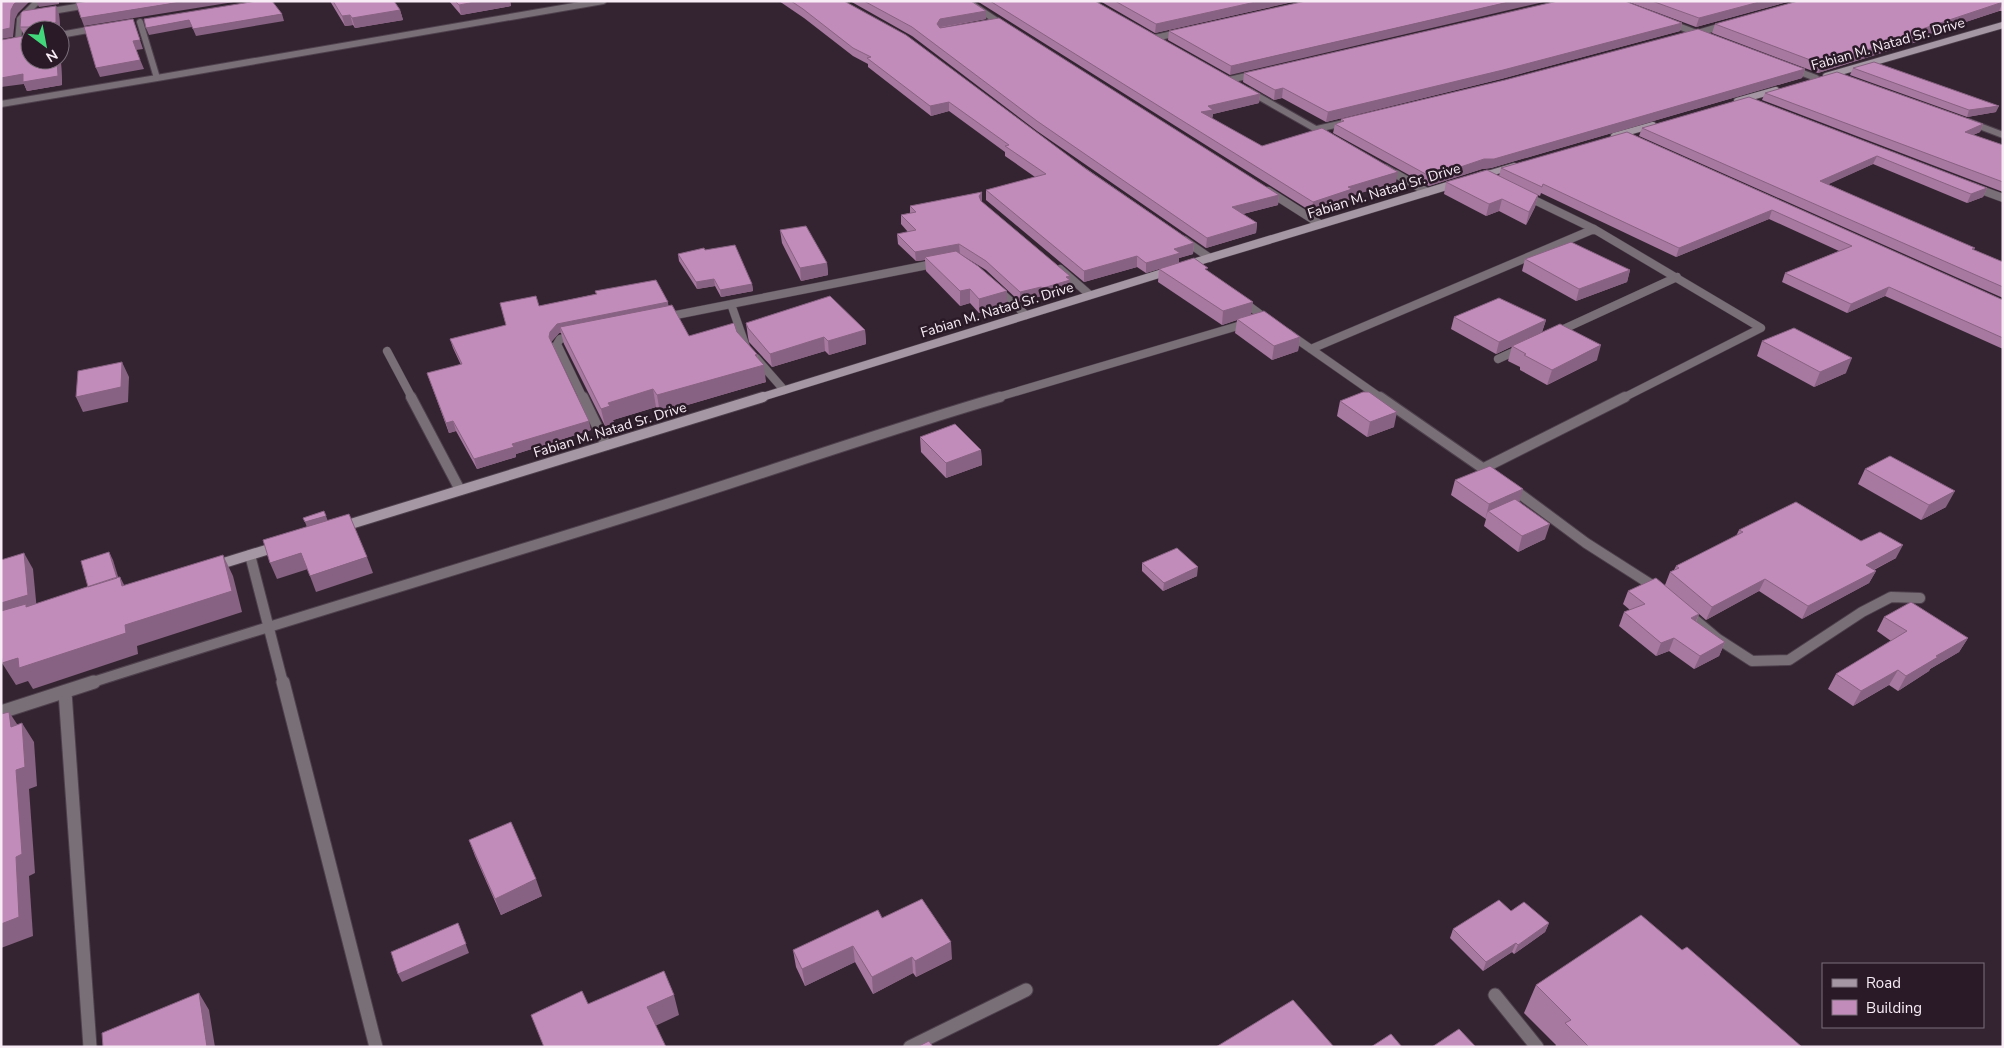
<svg xmlns="http://www.w3.org/2000/svg" width="2004" height="1048" font-family="'Nunito Sans',sans-serif">
<style>
.lines{fill:none;stroke-linecap:round;stroke-linejoin:round}
.street-far3-casing{stroke:#4f404d;stroke-width:8}
.street-far2-casing{stroke:#4f404d;stroke-width:9}
.street-far1-casing{stroke:#4f404d;stroke-width:12}
.street-casing{stroke:#4f404d;stroke-width:15}
.secondary-far2-casing{stroke:#4f404d;stroke-width:8}
.secondary-far1-casing{stroke:#4f404d;stroke-width:9}
.secondary-casing{stroke:#4f404d;stroke-width:12}
.street-far3{stroke:#797077;stroke-width:6}
.street-far2{stroke:#797077;stroke-width:8}
.street-far1{stroke:#797077;stroke-width:10}
.street{stroke:#797077;stroke-width:13}
.secondary-far2{stroke:#a597a3;stroke-width:6}
.secondary-far1{stroke:#a597a3;stroke-width:8}
.secondary{stroke:#a597a3;stroke-width:10}
.wall{fill:#a778a0}
.shaded-wall{fill:#886282}
.building{fill:#c28cba;stroke:#886282}
.labels{text-anchor:middle;dominant-baseline:central;stroke-width:5;stroke-linejoin:round;paint-order:stroke}
.street-label{font-size:14px;fill:#f8edf6;stroke:#2a1a28}
</style>
<rect width="100%" height="100%" fill="#342432"/>
<g class="lines">
<g class="street-far3-casing">
<path id="street-far3" d="M967 1 1006 27
M46 12 112 1
M140 22 157 78 603 1
M1668 22 1699 34
M60 35 99 28
M1691 35 1725 25
M1155 38 1181 32
M18 41 20 19 38 1
M1792 69 1816 78
M1229 80 1255 74
M1249 91 1321 132
M1 104 157 78
M1969 122 2003 135
M1317 129 1348 122
M1386 168 1398 175"/>
</g>
<g class="street-far2-casing">
<path id="street-far2" d="M1396 174 1427 192
M1973 187 2003 198
M1268 191 1320 224
M1524 195 1594 229 1761 328 1623 398
M1184 240 1210 258
M1060 269 1090 295
M997 289 1026 315
M1241 300 1268 320
M731 304 746 347
M666 317 938 263
M1288 333 1381 398
M1555 333 1677 277
M576 336 560 339 557 344 583 398
M1311 349 1594 229
M387 351 412 398
M756 358 784 390
M1498 359 1522 348
M995 398 1248 323"/>
</g>
<g class="street-far1-casing">
<path id="street-far1" d="M411 397 460 490
M583 397 606 445
M1380 397 1494 476
M1482 469 1625 397
M1512 488 1586 543 1658 589
M250 555 283 683
M1687 613 1718 639 1752 661 1789 660 1862 612 1891 597 1920 598
M90 683C271 625 453 571 635 514 757 476 877 433 1000 397"/>
</g>
<g class="street-casing">
<path id="street" d="M283 682 376 1047
M65 692 90 1047
M1 712 94 682
M1495 995 1537 1047
M910 1047 1026 990"/>
</g>
<g class="secondary-far2-casing">
<path id="secondary-far2" d="M1826 76 2003 25
M1737 101 1776 90
M1614 136 1653 125
M1484 175 1514 166"/>
</g>
<g class="secondary-far1-casing">
<path id="secondary-far1" d="M1480 176 1488 174
M1186 265 1457 183
M759 398 1172 270"/>
</g>
<g class="secondary-casing">
<path id="secondary" d="M341 527 763 397
M214 566 279 546"/>
</g>
<use href="#street-far3" class="street-far3"/>
<use href="#street-far2" class="street-far2"/>
<use href="#street-far1" class="street-far1"/>
<use href="#street" class="street"/>
<use href="#secondary-far2" class="secondary-far2"/>
<use href="#secondary-far1" class="secondary-far1"/>
<use href="#secondary" class="secondary"/>
</g>
<path class="wall" d="M330 1H394L400 10 403 20 355 28 353 25 345 26Z
M449 1H510L511 6 461 15Z
M779 1H844L1194 243 1193 254 1179 258V263L1208 271 1251 314 1300 337 1298 351 1272 360 1235 333 1237 320 1222 325 1158 282 1159 269 1146 273 1137 267 1084 282 986 200V190L1035 177 1005 156V152L949 111 931 116 868 67V64L853 56 804 18Z
M850 1H971L986 19 940 28 1279 195 1278 205 1243 214 1257 223 1256 233 1206 248 1037 131 912 36Z
M977 1H1094L1260 94 1259 103 1213 114 1212 119 1262 146 1396 182 1351 196V199L1312 212Z
M1100 1H1297L1155 33Z
M1306 1 1230 75 1168 40 1169 31Z
M1626 1H1791L1696 27Z
M2003 1V11H1999L1917 38 1916 42 1818 73 1712 33 1715 24Z
M59 14 60 30H30V60H60V40L62 85 27 91 24 84 26 35H24L20 27Z
M1682 23 1680 31 1501 79 1326 122 1282 98 1274 100 1243 82 1244 73Z
M1853 68 1996 112 1967 117 1850 75Z
M1805 69 1802 78 1491 168 1482 169 1429 186 1333 133 1335 124 1341 122V119Z
M1765 93 1983 124 1980 132 1973 135 2003 145V192L1762 100Z
M1749 97 1987 188 1983 197 1967 203 1873 164 1828 184 1974 250 2003 262V298L1639 136 1642 128Z
M1627 132 2003 300V349L1885 296 1847 313 1782 282 1785 273 1839 251 1769 219 1676 257 1541 193 1540 196 1538 195 1535 207 1526 225 1499 211 1486 216 1444 194 1446 182 1499 176 1501 168Z
M982 192V202L1070 276 1069 289 1042 298 1041 296 1020 302 986 270 960 254 1007 306 979 313 970 303 960 306 926 271 925 260 916 261 898 244 897 234 908 232 901 224V215L910 213V206Z
M780 230 827 263 828 275 801 281 782 243Z
M705 250 752 284 753 291 721 297 715 286 697 289 679 261 678 254Z
M1525 259 1630 270 1627 282 1576 301 1522 271Z
M595 291 668 302V306L689 336 737 332 757 354 758 358 766 382 660 413 656 407 613 420 614 423 605 426 564 344 561 333H559L552 341V342L591 430 516 454V457L477 469 456 431 449 433 427 373 461 365 453 348 450 339 506 325 539 306 596 294Z
M1454 317 1546 320 1542 332 1496 354 1451 329Z
M746 323 865 330 866 344 829 355 825 351 772 367 749 342 748 337Z
M1762 341 1846 373 1814 387 1757 356Z
M1512 346 1597 360 1547 385 1520 370V367L1508 361Z
M1340 401 1394 427 1367 437 1337 416Z
M920 437 981 450 982 465 946 478 921 452Z
M1865 469 1946 507 1921 520 1858 484Z
M1455 480 1520 502 1545 539 1518 552 1484 526 1486 519 1451 495Z
M1739 530 1861 541 1896 558 1874 570 1876 571 1869 583 1802 619 1759 591 1706 620 1699 614 1696 622 1725 642 1719 656 1694 669 1669 651 1656 656 1619 626 1624 612 1630 610 1623 604 1628 591 1665 585 1670 572 1674 570 1676 566 1736 536Z
M1142 563 1197 576 1163 591 1142 571Z
M1884 617 1968 638 1959 652 1930 669 1929 671 1898 691 1889 685 1853 706 1828 689 1836 674 1891 641 1877 631Z
M469 840 542 896 501 915 475 856Z
M1511 911 1549 923 1545 932 1514 954 1512 952 1483 971 1450 938 1453 929Z
M882 918 952 959 916 977 913 973 873 994 855 962 805 986 796 967 793 950Z
M1682 950 1802 1047H1555L1556 1045 1524 1013 1536 985Z"/>
<path class="shaded-wall" d="M18 1H30L18 13 15 19 13 37 1 39V30L14 4Z
M36 1H59V4L39 7Z
M187 1H240L84 26 81 18Z
M480 1H510L511 6 461 15 459 5Z
M1260 1H1297L1155 33 1156 24Z
M1513 1H1548L1230 75 1231 66Z
M1763 1H1791L1696 27 1699 18Z
M2003 2 1999 11 1917 38 1916 42 1818 73 1821 64 1913 32Z
M56 6 59 14 60 30H53L51 27Z
M400 10 403 20 355 28 352 18Z
M986 11V19L941 27 937 32V24L940 19Z
M282 14 284 21 196 36 193 29Z
M350 15 353 25 345 26 342 16Z
M133 19 143 49 136 50 144 69 100 77 96 68 133 41Z
M189 20 192 27 149 35 146 28Z
M1682 23 1680 31 1501 79 1326 122 1328 112Z
M60 40 62 85 27 91 24 84 1 87V78L57 60H60Z
M1805 69 1802 78 1491 168 1482 169 1429 186 1431 177 1484 159Z
M1283 88 1282 98 1274 100 1275 90Z
M1260 94 1259 103 1213 114 1212 119 1201 112 1208 106Z
M949 102V111L931 116 930 106Z
M1999 106 1996 112 1967 117 1969 110Z
M1983 124 1980 132 1961 140 1965 132Z
M1877 156 1873 164 1816 190 1820 181Z
M1398 172 1396 182 1351 196V199L1312 212 1313 202 1348 187Z
M1987 188 1983 197 1967 203 1971 194Z
M982 192V201L979 205V196Z
M1279 195 1278 205 1231 217 1232 207Z
M1538 195 1535 207 1526 225 1529 212Z
M1502 199 1499 211 1486 216 1489 204Z
M1772 210 1769 219 1676 257 1679 248Z
M1257 223 1256 233 1206 248 1207 238Z
M1194 243 1193 254 1179 258V263L1146 273V263L1174 249Z
M959 244 960 254 925 257V260L916 261 915 252Z
M1137 256V267L1084 282V271Z
M827 263 828 275 801 281 800 268Z
M1630 270 1627 282 1576 301 1579 289Z
M1070 276 1069 289 1042 298 1043 288Z
M714 279 715 286 697 289 696 282Z
M752 284 753 291 721 297 720 290Z
M1041 287V296L1020 302V292Z
M1889 287 1885 296 1847 313 1851 304Z
M970 289V303L960 306V291Z
M1007 291V306L979 313V299Z
M668 302 669 311 560 327 561 333H559L552 341V347L549 337 550 332 557 324Z
M1253 302 1251 315 1237 319V320L1222 325 1223 311Z
M1546 320 1542 332 1496 354 1499 342Z
M865 330 866 344 829 355 828 341Z
M824 337 825 351 772 367 770 354Z
M1300 337 1298 351 1272 360 1274 346Z
M1601 345 1597 360 1547 385 1552 370Z
M757 354 759 367 764 365 766 382 660 413 657 395Z
M1852 358 1846 373 1814 387 1820 372Z
M122 362 129 377 128 402 83 412 76 397Z
M653 389 656 407 613 420 614 423 605 426 601 409 608 403Z
M1397 412 1394 427 1367 437 1370 422Z
M453 421 456 431 449 433 446 423Z
M589 421 591 430 516 454V457L477 469 474 459 512 444Z
M981 450 982 465 946 478V463Z
M1523 489 1519 504 1488 511 1485 520 1489 504Z
M1955 491 1946 507 1921 520 1929 505Z
M326 516 329 524 308 530 305 522Z
M1550 524 1545 539 1518 552 1522 536Z
M1903 545 1896 558 1859 577 1866 565Z
M109 552 113 560 121 586 92 595Z
M24 553 33 569 37 611 1 612V599Z
M301 553 308 569 277 579 270 563Z
M223 555 233 576 242 612 137 646 138 654 33 689 28 681 16 685 2 663 125 625Z
M367 557 373 573 316 592 310 576Z
M1198 567 1197 576 1163 591 1164 583Z
M1876 571 1869 583 1802 619 1808 606Z
M120 577 131 598 122 586Z
M1765 579 1759 591 1706 620 1712 607Z
M1699 614 1693 627 1691 618Z
M1674 638 1669 651 1656 656 1661 643Z
M1968 638 1959 652 1930 669 1929 671 1898 691 1906 676 1936 656Z
M1725 642 1719 656 1694 669 1700 656Z
M1898 670 1889 685 1853 706 1861 691Z
M9 712 21 730 11 727Z
M22 723 34 742 37 786 29 789 35 873 29 876 33 936 1 948V924L16 857V770Z
M536 879 542 896 501 915 495 899Z
M458 923 469 953 402 982 398 974Z
M1549 923 1545 932 1514 954 1518 945Z
M951 942 952 959 916 977 915 961Z
M1516 943 1512 952 1483 971 1486 962Z
M853 946 855 962 805 986 802 969Z
M912 957 913 973 873 994 872 977Z
M199 993 209 1010 215 1047H207Z
M674 995 679 1015 653 1027 647 1007Z"/>
<path class="building" d="M1 1H18L14 4 11 10 10 28 1 30Z
M88 1H187L81 18 76 3Z
M257 1H272L282 14 193 29 189 20 146 28 144 19Z
M333 1H394L400 10 352 18 350 15 342 16Z
M455 1H480L459 5Z
M791 1H844L906 35 1086 169 1194 243 1174 249 1180 253 1146 263 1137 256 1084 271 986 190 1046 174 1005 146 1009 145 949 102 930 106 867 58 871 57 853 48 803 9Z
M864 1H971L986 11 940 19 937 24 940 28 999 18 1279 195 1232 207 1257 223 1207 238 1037 121 912 27Z
M990 1H1095L1260 94 1208 106 1213 110 1201 112 1262 146 1322 128 1398 172 1348 187 1352 189 1313 202Z
M1115 1H1260L1156 24Z
M1306 1H1513L1231 66 1169 31Z
M1558 1H1625L1682 23 1503 70 1328 112 1283 88 1275 90 1244 73Z
M1652 1H1763L1699 18Z
M1798 1H2003V2L1913 32 1919 34 1821 64 1715 24Z
M56 6V22L51 27 55 30H31L30 27H20L21 13 23 11Z
M133 19 140 40 133 41 140 60 96 68 84 27Z
M1698 29 1805 69 1494 159H1484L1431 177 1335 124 1344 121 1341 119 1505 80Z
M30 33V60H57L58 76 23 82V74L1 78V40L29 35Z
M1874 62 1999 106 1969 110 1853 68Z
M1837 72 1983 124 1965 132 2003 145V182L1765 93Z
M1749 97 1987 188 1971 194 1877 156 1820 181 1975 248 1972 249 2003 262V287L1642 128Z
M1627 132 2003 300V338L1889 287 1851 304 1785 273 1852 246 1772 210 1679 248 1543 184 1542 187 1501 168Z
M1487 170 1538 195 1529 212 1502 199 1489 204 1446 182Z
M982 192 979 196 981 201 1070 276 1066 277 1070 280 1043 288 1041 287 1020 292 986 261 959 244 915 252 897 234 916 230 901 215 916 212 910 206Z
M806 226 827 263 800 268 780 230Z
M1571 242 1630 270 1579 289 1525 259Z
M735 245 752 284 720 290 714 279 696 282 678 254 704 248 705 250Z
M956 251 978 266 1007 291 979 299 970 289 960 291 925 257Z
M1194 258 1208 268 1205 269 1253 302 1223 311 1159 269Z
M656 280 668 302 557 324 550 332 549 337 589 421 512 444 514 447 474 459 453 421 446 423 427 373 462 364 450 339 506 325 500 303 536 296 539 306 597 294 595 291Z
M830 296 865 330 828 341 824 337 770 354 748 328 746 323Z
M1499 298 1546 320 1499 342 1454 317Z
M672 305 689 336 734 323 737 332 757 354 755 355 764 365 657 395 653 389 608 403 610 406 601 409 560 327Z
M1264 311 1300 337 1274 346 1237 319Z
M1560 324 1601 345 1552 370 1524 355 1526 354 1512 346Z
M1794 328 1852 358 1820 372 1762 341Z
M122 362 121 387 76 397 78 371Z
M1363 392H1369L1397 412 1370 422 1340 401Z
M955 424 981 450 946 463 920 437Z
M1890 456 1955 491 1929 505 1865 469Z
M1490 466 1523 489 1489 504 1455 480Z
M1515 499 1550 524 1522 536 1488 511Z
M1796 502 1861 541 1880 532 1903 545 1866 565 1876 571 1808 606 1765 579 1712 607 1670 572 1679 568 1676 566 1743 532 1739 530Z
M324 511 326 516 305 522 303 518Z
M349 514 367 557 310 576 301 553 270 563 263 540Z
M1177 548 1198 567 1164 583 1142 563Z
M109 552 117 578 88 587 81 561Z
M24 553 28 595 1 603V560Z
M223 555 232 591 125 625 126 633 19 668 18 658 2 663 1 652V611L26 604V607L114 578 120 577 122 586Z
M1656 578 1699 614 1691 618 1725 642 1700 656 1674 638 1661 643 1624 612 1645 604 1628 591Z
M1911 602 1968 638 1936 656 1938 657 1906 676 1898 670 1861 691 1836 674 1907 631 1884 617Z
M9 712 11 727 22 723 25 767 16 770 22 854 16 857 19 917 1 924V714Z
M511 822 536 879 495 899 469 840Z
M922 899 951 942 915 961 912 957 872 977 853 946 802 969 793 950 878 910 882 918Z
M1499 900 1511 911 1524 902 1549 923 1518 945 1516 943 1486 962 1453 929Z
M1641 915 1682 950 1687 947 1802 1047H1589L1565 1023 1571 1020 1536 985Z
M458 923 466 944 398 974 391 952Z
M664 971 674 995 647 1007 666 1047H544L531 1015 582 991 588 1004Z
M199 993 207 1047H103L102 1033Z
M1293 1000 1334 1047H1216Z
M1459 1029 1476 1047H1432Z
M1391 1034 1402 1047H1371Z
M929 1041 933 1047H917Z"/>
<g class="labels">
<g class="street-label">
<text transform="translate(1888 44) rotate(-16)">Fabian M. Natad Sr. Drive</text>
<text transform="translate(1384 191) rotate(-17)">Fabian M. Natad Sr. Drive</text>
<text transform="translate(997 310) rotate(-17)">Fabian M. Natad Sr. Drive</text>
<text transform="translate(610 430) rotate(-17)">Fabian M. Natad Sr. Drive</text>
</g>
</g>
<rect width="2004" height="1048" fill="none" stroke="#f8edf6" stroke-width="5"/>
<rect x="1822" y="963" width="162" height="65" fill="#2a1a28" stroke="#7c6e7a"/>
<rect x="1832" y="979" width="25" height="8" fill="#a597a3" stroke="#7c6e7a"/>
<text x="1866" y="988" font-size="15" fill="#f8edf6">Road</text>
<rect x="1832" y="1000" width="25" height="15" fill="#c28cba" stroke="#7c6e7a"/>
<text x="1866" y="1013" font-size="15" fill="#f8edf6">Building</text>
<g transform="translate(45 45) rotate(148)"><circle r="24" fill="#2a1a28" stroke="#7c6e7a"/>
<path d="M0-4L9 19L0 12L-9 19Z" fill="#43d77b"/>
<text y="-8" font-size="14" font-weight="bold" text-anchor="middle" fill="#f8edf6">N</text>
</g>
</svg>
